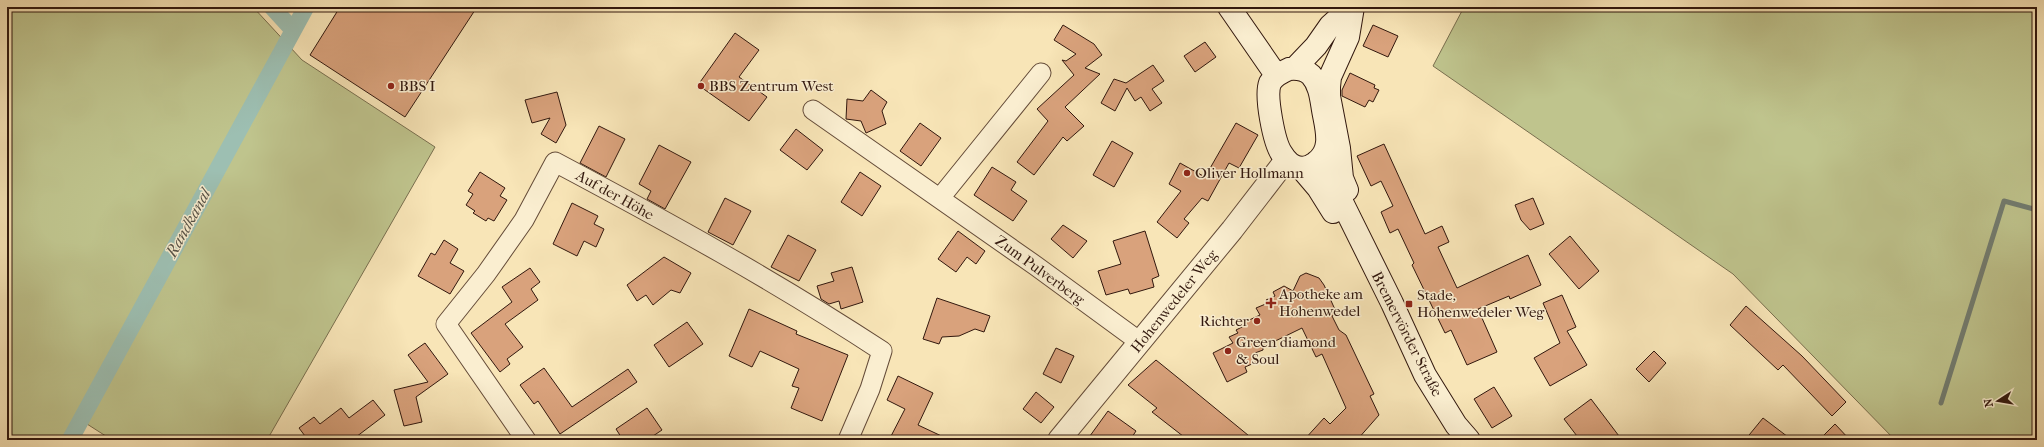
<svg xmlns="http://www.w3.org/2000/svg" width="2044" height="447" font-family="'IM FELL French Canon',serif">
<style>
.green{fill:#bfc48d;stroke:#786e4e}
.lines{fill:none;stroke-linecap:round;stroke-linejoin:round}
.stream{stroke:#727c70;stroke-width:5}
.canal{stroke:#9dbfb2;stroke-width:17}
.building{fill:#d9a27c;stroke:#32180e}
.minor-casing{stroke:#644b38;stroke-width:21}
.tertiary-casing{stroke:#644b38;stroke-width:24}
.secondary-casing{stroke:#32180e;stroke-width:24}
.minor{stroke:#faeed0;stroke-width:19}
.tertiary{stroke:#faeed0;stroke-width:22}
.secondary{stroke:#faeed0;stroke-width:22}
.poi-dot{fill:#8f2418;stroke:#faeed0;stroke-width:1.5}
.labels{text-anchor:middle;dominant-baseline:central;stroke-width:3;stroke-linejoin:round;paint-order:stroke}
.poi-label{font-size:15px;fill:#32180e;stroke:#faeed0;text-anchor:start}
.street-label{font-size:15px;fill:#32180e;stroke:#faeed0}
.water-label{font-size:16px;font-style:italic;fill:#575247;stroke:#faeed0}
</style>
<rect width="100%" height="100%" fill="#f8e5b7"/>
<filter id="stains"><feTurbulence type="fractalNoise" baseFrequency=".005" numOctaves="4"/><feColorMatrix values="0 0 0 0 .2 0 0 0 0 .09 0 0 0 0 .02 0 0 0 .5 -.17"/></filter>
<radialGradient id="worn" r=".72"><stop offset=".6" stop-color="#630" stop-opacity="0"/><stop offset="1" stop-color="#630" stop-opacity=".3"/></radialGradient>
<path class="green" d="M7 7H253L302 60 435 147 267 440H112L87 424 78 440H7Z
M1464 7H2037V440H1895L1733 274 1433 66Z"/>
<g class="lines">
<path class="stream" d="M1941 403 2004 201 2037 210"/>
<path class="canal" d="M272 7 293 30
M70 440 306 7"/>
</g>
<path class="building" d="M340 7H477L405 117 310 55Z
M1063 25 1094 44 1102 55 1085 68 1100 74 1065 107 1084 126 1067 141 1063 137 1034 175 1017 162 1048 121 1037 109 1074 75 1062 60 1066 61 1076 54 1054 40Z
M1373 25 1398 36 1388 57 1363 46Z
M735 33 759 50 739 77 767 97 749 121 698 85Z
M1205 42 1216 57 1195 72 1184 56Z
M1153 65 1164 81 1152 89 1162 103 1150 111 1141 97 1135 101 1127 88 1115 111 1101 103 1114 79 1126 83Z
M1350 73 1375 85 1374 88 1379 90 1373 102 1369 100 1365 107 1342 96V90Z
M871 90 887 102 882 111 886 124 866 133 861 121 846 119 847 99 863 101Z
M557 92 566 125 556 143 541 134 550 118 532 123 525 100Z
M920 123 941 138 921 166 900 151Z
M1236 123 1258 135 1239 168 1229 163 1208 201 1202 198 1184 219 1189 223 1177 238 1157 222 1181 191 1169 184 1180 163 1205 177Z
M599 126 625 139 606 177 580 163Z
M796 129 823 150 807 170 780 150Z
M1112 141 1133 153 1114 187 1093 175Z
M1384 144 1425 234 1442 226 1449 242 1438 247 1457 288 1528 255 1541 285 1510 299 1509 296 1478 309 1497 352 1467 365 1451 330 1445 333 1412 265 1414 263 1398 229 1390 233 1381 212 1393 206 1381 181 1371 186 1357 156Z
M659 145 691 162 665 209 647 199 651 191 639 184Z
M992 167 1016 182 1011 190 1027 201 1013 221 974 195Z
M480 172 505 188 500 196 507 200 494 221 488 218 486 221 473 213 475 211 466 205 473 194 468 191Z
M860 172 881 186 862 216 841 202Z
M725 198 751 211 733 245 708 232Z
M1533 198 1544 224 1530 230 1521 220 1515 205Z
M572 203 598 216 594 224 604 229 596 247 584 241 577 256 553 244Z
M1063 225 1087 241 1073 258 1051 239Z
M958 231 985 251 976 264 967 257 956 272 938 259Z
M1145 231 1159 276 1152 279 1154 287 1130 294 1128 289 1106 295 1098 271 1121 264 1113 241Z
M788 235 816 250 799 281 771 267Z
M1570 236 1599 271 1579 289 1549 254Z
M444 240 458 249 450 263 464 271 450 294 418 276 431 253 435 255Z
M664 257 691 273 680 293 671 290 653 305 646 295 637 301 627 285Z
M852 267 863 302 841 309 839 301 829 304 821 299 817 286 834 281 831 273Z
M530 268 540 282 531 289 538 300 505 324 523 347 507 359 510 364 500 372 471 333 512 302 502 287Z
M1306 273 1319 278 1324 285 1337 314 1332 316 1339 330 1346 335 1374 394 1370 396 1379 415 1357 440H1304L1324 418 1330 424 1346 408 1322 354 1316 357 1302 328 1263 347V350L1255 353 1259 361 1245 367 1247 372 1227 382 1213 353 1233 343 1229 337 1238 333 1236 330 1246 325 1245 322 1260 315 1256 308 1268 303 1266 300 1275 296 1273 292 1284 286 1293 291 1300 276Z
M1562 295 1576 327 1567 331 1587 365 1550 386 1534 358 1560 343 1543 303Z
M937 298 990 316 984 332 975 329 959 336 942 337 939 344 923 339Z
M1746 306 1802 356 1846 402 1832 416 1783 365 1778 370 1730 325Z
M749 309 797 331 796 334 848 355 822 421 791 408 799 388 792 386 799 369 760 351 752 367 729 356Z
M687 322 703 344 669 367 654 345Z
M425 343 448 374 416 397 422 422 404 426 394 390 428 382 408 355Z
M1056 348 1074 356 1061 383 1043 374Z
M1654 351 1666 363 1649 382 1636 369Z
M1156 360 1193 390 1254 440H1188L1152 412 1157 408 1128 385Z
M544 368 572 407 628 369 637 382 560 434 538 401 534 404 520 385Z
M898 376 933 393 918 425 950 440H889L905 409 887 400Z
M1494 387 1512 416 1492 428 1474 399Z
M1036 392 1054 407 1041 423 1023 409Z
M1591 399 1622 440H1580L1564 419Z
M373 400 385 415 352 440H308L299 428 314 417 320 424 341 408 349 418Z
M647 408 662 430 647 440H623L616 429Z
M1108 411 1136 431 1130 440H1087Z
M1763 418 1792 440H1745Z
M1835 424 1850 440H1819Z"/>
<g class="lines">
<g class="minor-casing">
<path id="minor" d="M813 110 1036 266 1140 342
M940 198 1041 73
M526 440 446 324 486 274 524 220 555 162C666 221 777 282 882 351L870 389 848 440"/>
</g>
<g class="tertiary-casing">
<path id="tertiary" d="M1059 440 1232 230 1286 160"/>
</g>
<g class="secondary-casing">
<path id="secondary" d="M1229 7 1276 75
M1295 68 1316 46 1330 26 1351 7
M1289 69C1298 68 1305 69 1311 75 1320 85 1321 98 1323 110 1326 128 1334 150 1315 163 1311 166 1306 168 1301 168 1293 167 1286 161 1282 154 1274 143 1265 96 1270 83 1274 76 1282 72 1289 69Z
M1322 157 1332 182 1392 303 1425 375 1456 425 1469 440
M1301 168 1318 188 1333 212
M1347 190 1342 178 1339 148 1329 96V87L1330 77 1348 37 1353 7"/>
</g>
<use href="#minor" class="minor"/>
<use href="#tertiary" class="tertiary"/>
<use href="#secondary" class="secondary"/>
</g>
<g class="poi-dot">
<circle cx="391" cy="86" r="4"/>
<circle cx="701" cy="86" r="4"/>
<circle cx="1187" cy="173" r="4"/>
<path d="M1269 297h4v4h4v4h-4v4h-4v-4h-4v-4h4z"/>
<rect x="1405" y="300" width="8" height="8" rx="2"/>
<circle cx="1257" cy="321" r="4"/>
<circle cx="1228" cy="351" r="4"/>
</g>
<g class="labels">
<g class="poi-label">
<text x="399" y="86">BBS I</text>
<text x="709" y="86">BBS Zentrum West</text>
<text x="1195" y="173">Oliver Hollmann</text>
<text x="1279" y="294">Apotheke am<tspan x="1279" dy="17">Hohenwedel</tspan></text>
<text x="1417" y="295">Stade,<tspan x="1417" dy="17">Hohenwedeler Weg</tspan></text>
<text x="1249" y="321" text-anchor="end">Richter</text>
<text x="1236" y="342">Green diamond<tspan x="1236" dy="17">&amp; Soul</tspan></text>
</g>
<g class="street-label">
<text transform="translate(615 195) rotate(29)">Auf der Höhe</text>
<text transform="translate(1040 270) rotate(36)">Zum Pulverberg</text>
<text transform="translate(1174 301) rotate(-51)">Hohenwedeler Weg</text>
<text transform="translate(1407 334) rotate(63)">Bremervörder Straße</text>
</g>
<g class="water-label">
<text transform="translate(188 223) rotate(-61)">Randkanal</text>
</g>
</g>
<rect width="2044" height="447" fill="none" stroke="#f8e5b7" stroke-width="24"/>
<rect x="8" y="8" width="2028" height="431" fill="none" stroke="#32180e" stroke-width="2"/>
<rect x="12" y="12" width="2020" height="423" fill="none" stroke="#32180e"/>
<g transform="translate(1998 401) rotate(258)" stroke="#faeed0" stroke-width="3" paint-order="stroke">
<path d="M0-3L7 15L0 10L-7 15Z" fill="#32180e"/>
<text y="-6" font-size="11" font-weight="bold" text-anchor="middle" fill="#32180e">N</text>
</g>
<rect width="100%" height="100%" filter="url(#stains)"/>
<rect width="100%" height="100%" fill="url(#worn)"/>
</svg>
